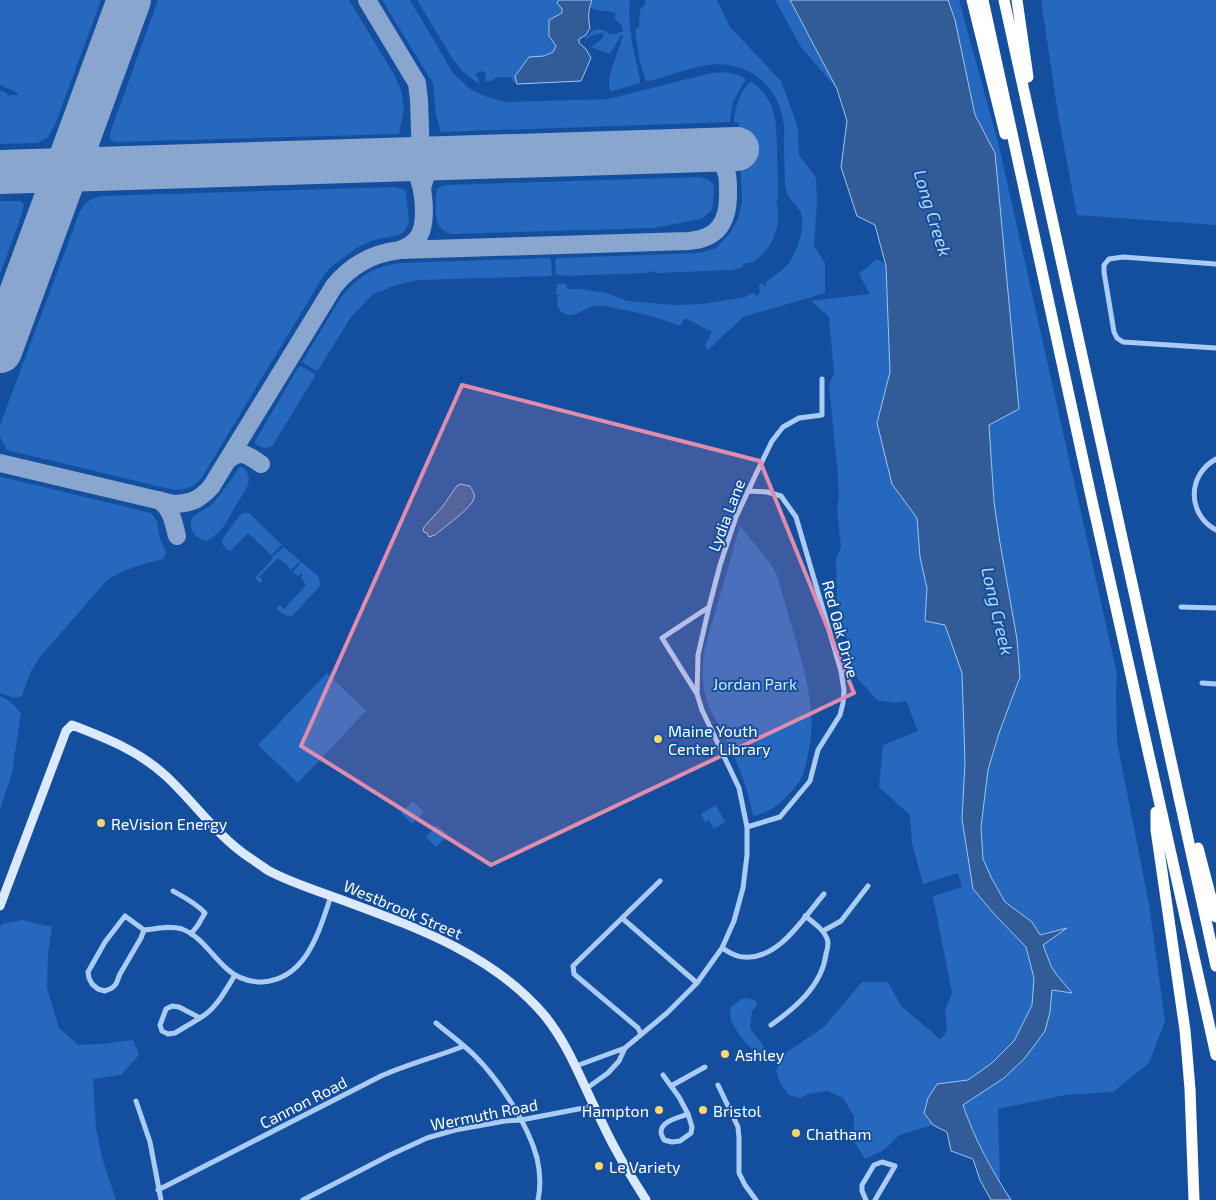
<svg xmlns="http://www.w3.org/2000/svg" width="1216" height="1200" font-family="'Exo 2',sans-serif">
<style>
.green{fill:#2668bd}
.water{fill:#325c97;stroke:#9cc6f7}
.lines{fill:none;stroke-linecap:round;stroke-linejoin:round}
.taxiway{stroke:#89a7ce;stroke-width:18}
.runway{stroke:#89a7ce;stroke-width:44}
.street{stroke:#aacbf4;stroke-width:5}
.secondary{stroke:#dae9fd;stroke-width:9}
.highway{stroke:#fff;stroke-width:11}
.marked{fill:#e08cad;fill-opacity:0.2;stroke:#e08cad;stroke-width:4;stroke-linejoin:round}
.poi-dot{fill:#ffd66d;stroke:#134f9e;stroke-width:2}
.labels{text-anchor:middle;dominant-baseline:central;stroke-width:4;stroke-linejoin:round;paint-order:stroke}
.street-label{font-size:16px;fill:#fff;stroke:#134f9e}
.park-label{font-size:16px;fill:#d3e6fe;stroke:#134f9e}
.poi-label{font-size:16px;fill:#fff;stroke:#134f9e;text-anchor:start}
.water-label{font-size:18px;font-style:italic;fill:#b7d5fa;stroke:#134f9e}
</style>
<rect width="100%" height="100%" fill="#134f9e"/>
<path class="green" d="M0 0H101L55 125 48 137 38 143 0 144V91L5 92 9 96 11 95H18V93L0 85Z
M158 0H349L395 76 401 90 404 109 399 134 115 142C111 140 109 138 110 133Z
M382 0H410L453 73 470 89 487 97 505 102 609 99 707 74C720 72 734 71 745 79V81C735 97 731 104 730 122L441 132 436 116 433 83Z
M417 0H559L557 3 562 9 553 41 556 46 553 52 544 56 529 57 515 76 517 84 513 82 511 77H498L491 81H485L486 73 481 71 475 74 478 78 480 85 461 70 452 58Z
M592 0H630L629 14 632 43 640 79V82L638 84 612 91 610 90C605 79 620 48 623 36L621 35 610 54 591 47 603 38 604 35 603 33 592 35 585 40V38C588 36 591 31 594 30 599 28 606 31 610 34H615L623 31 622 26 614 18 616 14C608 9 600 13 592 8L588 9Z
M645 0H717L730 27 781 81 798 128 799 155 816 178 817 202 814 246 825 263V293L743 317 708 350 705 345 712 332 685 318 680 326C660 318 641 313 620 309 611 307 603 305 594 306 584 307 575 319 565 314 557 311 555 302 559 295L556 294 557 284H566L567 289H580L606 293 627 301 674 305 702 304 727 300 745 297 753 293 757 296 760 292 759 285 763 283 764 286H766L767 281C774 276 782 271 788 264 797 253 807 224 800 211 794 201 786 198 785 185 785 172 784 159 784 147 784 138 785 129 783 120 777 83 746 60 708 65 689 68 669 76 649 81H646L640 63 635 29 639 28 640 10 645 4Z
M775 0H840L962 332 965 763 962 819 973 889 996 916 1026 947 1034 978 1032 1005 1014 1041 992 1063 924 1113 933 1125 899 1135 884 1150 865 1159 854 1141V1116L843 1098 828 1091 811 1093 800 1098 789 1095 781 1085 776 1071 784 1054 824 1027 862 982H888L901 1006 932 1032 939 1039 945 1035 947 1027 945 1010 952 993 933 896 962 887 958 873 923 884 912 843 910 815 879 787 883 745 918 731 906 701 895 703 877 700 851 671 850 653 837 597 836 559 841 547 837 509 839 497 838 477 829 385 834 373 829 317 811 301 870 294 859 274 877 259 886 265 875 225 857 216 841 167 847 121 837 89 801 47Z
M877 0H959L999 146 1117 674 1116 695 1117 742 1149 904 1165 1021 1149 1063 1113 1092 1065 1095 998 1109 1000 1183 970 1126 963 1105 1004 1078 1050 1012 1052 989 1071 992 1056 974 1051 966 1043 945 1065 928 1040 935 1032 922 1005 902 992 879 983 860 981 827 988 770 999 733 1020 677 1017 639 1000 543 994 502 989 425Z
M1041 0H1216V225L1077 215 1058 114Z
M750 82C761 86 770 100 773 111 777 122 776 135 777 146 777 163 778 180 778 197L776 201C782 223 774 249 754 261 751 263 749 263 746 263 744 264 742 267 740 268 737 269 734 269 732 270L657 273 653 271 647 273 563 276 560 275H556L555 261 557 258 700 253 716 248 731 232 738 219 742 201 739 124 737 122H734C735 107 739 94 750 82Z
M700 177 709 180 714 186 713 206 711 211 701 219 655 228 451 234C432 229 436 209 436 193 437 188 440 186 445 185Z
M394 187 404 189 406 192 409 223 403 233 398 235 374 240 358 247 331 267 324 275 201 479C193 487 185 490 174 490L7 450 0 437V425L79 214C85 202 89 199 102 196Z
M0 201H20L24 205 22 214 0 274Z
M549 258 551 260 552 275 550 276 420 280C411 281 403 283 394 286 387 288 381 292 374 293L351 317 318 370H315L302 362 340 299C356 278 375 265 402 263Z
M301 366 315 374V376L273 445C266 450 261 448 254 443L298 368Z
M241 467 245 469 249 477 248 485 224 526 218 533 207 541C197 539 187 530 192 519 194 513 206 510 211 505 222 494 230 481 239 468Z
M0 477H2L151 513 157 521 160 539 166 553 165 556 163 559C143 564 124 569 107 580L40 657 30 673 22 696C14 699 8 696 0 693Z
M243 513H249L282 545 271 555 248 533 230 551H229C226 549 222 545 222 541 223 537 237 519 240 515Z
M740 526 770 563 777 575C783 597 790 619 796 641 807 680 817 714 808 754 806 763 805 772 800 780 797 786 792 790 788 795 778 806 768 813 753 816 748 786 736 760 723 733 717 721 709 710 706 698 701 680 702 661 706 644Z
M284 547 300 561 291 570 288 567V566L278 558 259 577 262 580V582L260 583 255 578 273 558 272 557Z
M301 562 318 576 321 585 293 615C286 618 282 613 277 609V607L280 605 284 609 306 585 301 578 303 575 301 573 298 576 293 572Z
M327 673 366 711 298 783 258 745Z
M0 696 11 702 21 713 12 773 0 809Z
M413 801 424 812 412 824 401 813Z
M716 805 725 822 714 829 709 820 705 822 701 814Z
M437 825 448 835 436 847 426 837Z
M23 920 52 927 48 953 47 988 59 1028 78 1045 101 1044 133 1040 139 1055 121 1075 93 1079 96 1129 102 1158 116 1200H0V928L2 924Z
M745 998 752 999 757 1002V1005L752 1011 750 1027 751 1030 764 1047 763 1053 760 1054C750 1051 735 1030 731 1020 730 1016 730 1011 731 1007L740 1000Z"/>
<path class="water" d="M559 0H592C588 10 588 17 590 28L586 35 579 39V43L586 49 591 58 581 81 517 84 515 76 529 57 544 56 553 52 556 46 549 36V20L562 13V9L557 3Z
M790 0H948L955 20 975 115 995 153 1019 409 989 425 994 502 1000 543 1017 639 1020 677 999 733 988 770 981 827 983 859 992 879 1005 902 1032 922 1040 935 1067 928 1043 945 1051 966 1056 974 1072 993 1052 990 1050 1012 1045 1031 1025 1058 1004 1078 963 1105C974 1138 992 1171 1011 1200H991L980 1180 973 1159 951 1151 947 1132 933 1125 924 1113 928 1098 937 1084 968 1080 992 1063 1014 1041 1032 1005 1034 978 1026 947 996 916 973 889 962 819 965 763 962 673 945 625 925 621 927 588 920 557 917 518 892 484 877 423 890 372 886 266 875 225 857 216 841 167 847 121 837 89Z
M460 484 470 486C472 490 475 493 474 498 473 507 443 528 435 535L429 537 427 533 424 532 423 530 424 527 443 506 456 487Z"/>
<g class="lines">
<path class="taxiway" d="M367 0 417 83 419 100 422 188
M389 160C399 162 407 163 414 171 425 182 427 223 419 236 415 243 408 247 400 250
M423 185C426 170 435 164 448 158
M229 459C242 449 249 456 261 464
M0 463 174 504C192 503 199 500 211 487L334 286C351 265 373 253 400 250L688 241C720 239 729 220 728 190 728 180 728 169 720 161 714 155 707 153 699 150
M159 500C172 509 173 521 177 536"/>
<path class="runway" d="M0 172 737 149
M0 351 129 0"/>
<path class="street" d="M1216 264 1123 257 1109 259 1104 265V272L1114 332 1117 338 1123 342 1216 348
M1216 459C1187 475 1187 514 1216 530
M1181 607 1216 608
M1202 683 1216 684
M697 694 698 655 709 607 720 565 736 517 756 474 772 441 783 427 799 418 822 415V379
M747 827 780 817 810 781 818 750 840 715 843 703 844 690 841 671 796 517 781 496 767 492 748 491
M173 891C184 897 196 903 205 913L198 925 191 934
M125 916 144 930 141 938 120 974 116 984 112 988 105 991 98 989 92 984 89 978 88 972 105 942Z
M622 918 697 983
M144 930C157 929 169 925 182 929 201 936 212 956 227 969 237 978 249 982 262 982 307 979 319 931 331 896
M823 931 841 921 868 886
M722 948C729 952 735 957 744 957 779 960 804 917 824 894
M172 1006 179 1007 200 1018 175 1033 168 1034 162 1031 160 1025 166 1009Z
M200 1018C216 1009 225 991 235 975
M436 1023C449 1034 463 1044 475 1056 499 1080 528 1124 537 1158 540 1171 541 1186 538 1200
M771 1025C795 1008 822 986 826 954 827 951 828 946 828 942 826 931 814 923 805 916
M641 1034 638 1028 574 974 573 966 660 881
M576 1066 625 1048
M663 1075 679 1097 688 1114
M718 1085 738 1127 739 1138V1173L745 1185 756 1200
M671 1086 705 1067
M587 1088 608 1073 619 1061 625 1048 667 1013 697 983 722 948 734 921 743 888 747 855V827L739 788 702 710 697 694 662 638 709 607
M136 1101 150 1142 161 1200
M688 1114 692 1127 691 1133 680 1141 672 1142 664 1140C663 1138 661 1134 661 1132 661 1121 680 1117 688 1114Z
M158 1190 381 1076C408 1064 436 1057 464 1046
M303 1200 390 1155 427 1138 455 1130 505 1121 521 1120 594 1106
M866 1200 862 1191V1185L874 1165 882 1162 895 1166 875 1200"/>
<path class="secondary" d="M0 906 66 731 72 725C106 738 139 751 166 776 194 802 218 837 250 858 256 862 263 867 269 871 292 883 318 891 342 900 415 927 493 954 545 1016 567 1043 580 1077 595 1108 602 1122 608 1136 616 1150 625 1167 636 1184 646 1200"/>
<path class="highway" d="M972 0 1005 134
M983 0C1058 352 1137 704 1216 1055
M1004 0 1216 966
M1017 0 1028 77
M1156 812V830L1185 1030 1190 1089 1194 1200
M1198 848 1216 917"/>
</g>
<path class="marked" d="M462 385 760 461 854 693 491 865 301 746Z"/>
<g class="poi-dot">
<circle cx="658" cy="739" r="5"/>
<circle cx="101" cy="823" r="5"/>
<circle cx="725" cy="1054" r="5"/>
<circle cx="659" cy="1110" r="5"/>
<circle cx="703" cy="1110" r="5"/>
<circle cx="796" cy="1133" r="5"/>
<circle cx="599" cy="1166" r="5"/>
</g>
<g class="labels">
<g class="street-label">
<text transform="translate(726 515) rotate(-69)">Lydia Lane</text>
<text transform="translate(841 629) rotate(75)">Red Oak Drive</text>
<text transform="translate(403 909) rotate(23)">Westbrook Street</text>
<text transform="translate(303 1102) rotate(-27)">Cannon Road</text>
<text transform="translate(484 1114) rotate(-11)">Wermuth Road</text>
</g>
<g class="park-label">
<text x="755" y="683">Jordan Park</text>
</g>
<g class="poi-label">
<text x="668" y="730">Maine Youth<tspan x="668" dy="18">Center Library</tspan></text>
<text x="111" y="823">ReVision Energy</text>
<text x="735" y="1054">Ashley</text>
<text x="649" y="1110" text-anchor="end">Hampton</text>
<text x="713" y="1110">Bristol</text>
<text x="806" y="1133">Chatham</text>
<text x="609" y="1166">Le Variety</text>
</g>
<g class="water-label">
<text transform="translate(933 213) rotate(73)">Long Creek</text>
<text transform="translate(998 611) rotate(77)">Long Creek</text>
</g>
</g>
</svg>
